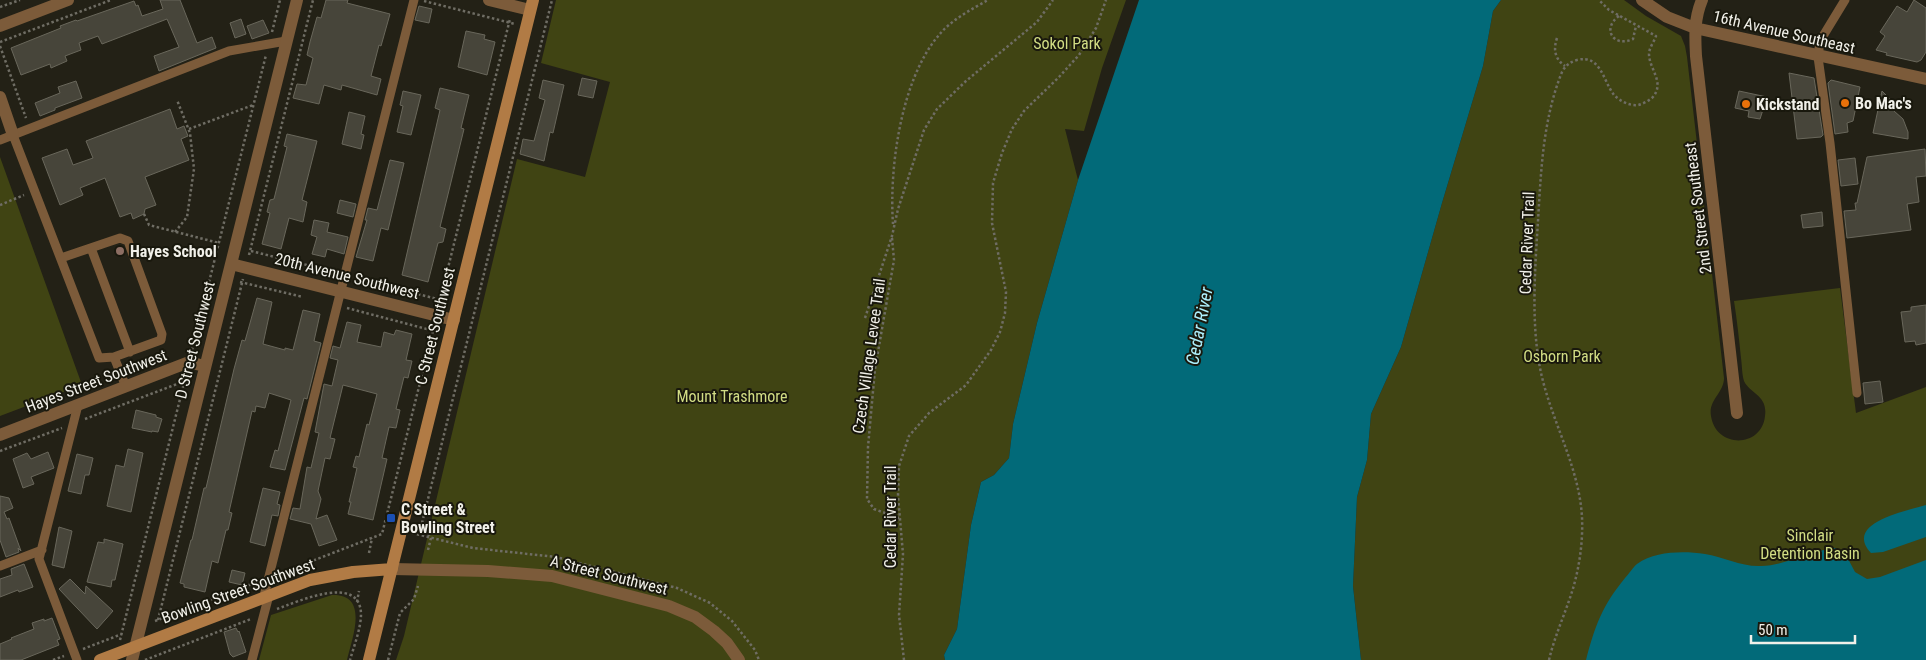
<svg xmlns="http://www.w3.org/2000/svg" width="1926" height="660" font-family="'Roboto Condensed',sans-serif">
<style>
.green{fill:#404413}
.water{fill:#026a79}
.building{fill:#47453a;stroke:#69675b}
.lines{fill:none;stroke-linecap:round;stroke-linejoin:round}
.path{stroke:#6f6d64;stroke-width:2.5;stroke-dasharray:2.5 2.5;stroke-linecap:butt}
.service{stroke:#7c5b3a;stroke-width:9}
.minor{stroke:#7c5b3a;stroke-width:12}
.secondary{stroke:#b17b45;stroke-width:12}
.food-dot{fill:#e8710a;stroke:#19180d;stroke-width:2}
.education-dot{fill:#8d6e63;stroke:#19180d;stroke-width:2}
.transit-dot{fill:#1a4fb4;stroke:#19180d;stroke-width:2}
.labels{text-anchor:middle;dominant-baseline:central;stroke-width:4;stroke-linejoin:round;paint-order:stroke}
.street-label{font-size:16px;fill:#f1f0e9;stroke:#19180d}
.park-label{font-size:16px;fill:#d2dd84;stroke:#19180d}
.poi-label{font-size:16px;font-weight:bold;fill:#f1f0e9;stroke:#19180d;text-anchor:start}
.water-label{font-size:18px;font-style:italic;fill:#aef0fd;stroke:#19180d}
</style>
<rect width="100%" height="100%" fill="#232116"/>
<path class="green" d="M556 0H1126L1102 68 1084 131 1065 129 1078 180 1037 323 1013 424 1009 458 994 475 981 482 971 525 957 629 944 655 945 660H396L404 636 517 159 585 177 610 82 541 63Z
M1501 0H1624L1646 16 1681 36 1685 46 1687 57 1724 378C1724 393 1708 400 1711 416 1716 449 1762 448 1765 416 1768 395 1750 394 1744 381 1742 375 1742 365 1741 358 1739 339 1737 320 1734 301L1840 288 1856 413 1926 387V660H1361L1353 586 1357 497 1367 460 1371 414 1401 347 1442 203 1483 66 1493 11Z
M0 157 82 385 0 416Z
M332 595C370 594 352 638 347 660H259L271 615Z"/>
<path class="water" d="M1139 0H1501L1493 11 1483 66 1442 203 1401 347 1371 414 1367 460 1357 497 1353 586 1361 660H945L944 655 957 629 971 525 981 482 994 475 1009 458 1013 424 1037 323 1078 180Z
M1926 505V537L1883 552 1871 553C1843 523 1906 511 1926 505Z
M1835 548 1846 555 1855 572 1867 579 1880 577 1926 560V660H1586C1595 626 1602 606 1625 578 1629 574 1633 567 1637 564 1656 551 1683 551 1705 554 1723 557 1742 567 1761 566 1787 565 1809 551 1835 548Z"/>
<path class="building" d="M160 0H180L197 43 212 37 216 48 159 71 154 56 179 47 167 19 102 44 98 36 79 43 81 50 65 56 67 61 51 68 50 64 21 75 11 48 61 28 60 26 76 20 77 21 134 1 136 6 138 5 142 16 163 9Z
M326 0H348L347 3 390 14 381 46 379 45 371 76 381 79 377 95 342 85 341 90 324 85 319 104 293 98 297 84 306 85 313 58 307 55 310 42 317 17 321 18Z
M1914 0 1926 8V52L1921 60 1917 62 1886 55 1887 53 1876 50 1885 36 1880 32 1897 6 1907 12Z
M419 6 432 9 429 23 415 20Z
M241 19 246 34 235 38 230 23Z
M263 20 269 33 252 39 247 26Z
M466 31 485 35 484 39 495 42 487 75 458 67Z
M1789 73 1814 78 1823 135 1821 137 1797 139Z
M582 78 597 81 593 98 578 95Z
M543 80 564 85 553 133 550 132 544 161 520 154 523 139 534 141 545 100 539 98Z
M1831 80 1860 87 1853 121 1847 123 1848 132 1835 134 1828 83Z
M76 81 82 98 55 108V110L40 116 35 103 60 93 58 87Z
M440 88 469 95 461 128 464 129 440 227 446 229 443 242 438 243 428 282 402 275 440 110 435 108Z
M403 91 421 95 411 135 397 132 403 106 400 105Z
M1739 91 1767 97 1760 119 1748 117 1749 111 1735 108Z
M1882 91 1895 104 1894 111 1903 119 1908 132V139L1873 133Z
M170 109 177 129 184 126 188 136 181 139 189 160 145 177 156 205 145 209 144 214 133 219 131 213 120 217 105 178 80 188 83 195 60 205 42 158 67 149 73 165 93 158 86 141Z
M349 112 365 116 361 134 364 135 361 149 342 144Z
M287 134 317 141 302 200 307 202 303 222 289 218 281 249 262 244 270 213 267 212 270 200 274 199 287 147 284 146Z
M1925 149 1926 176 1916 177 1919 202 1907 204 1911 230 1847 238 1844 211 1856 210 1855 203H1857L1867 157Z
M1855 158 1858 184 1841 186 1838 160Z
M390 160 404 163 388 230 381 228 373 261 356 257 367 220H365L368 208 377 210Z
M340 200 356 204 353 217 337 213Z
M1822 212 1823 226 1803 228 1801 215Z
M314 220 329 223 327 232 348 237 344 254 327 249 325 257 312 254 317 237 311 235Z
M257 298 272 302 263 344 285 350V348L293 350 303 310 320 314 314 341 321 343 307 399 304 398 285 470 270 467 275 450 278 451 291 400 269 393 265 408 256 406 255 412 252 411 229 512 232 513 228 530H226L218 563 212 561 205 592 184 587V584L180 583 191 540H192L204 488H206L234 369 242 340 245 341Z
M1926 305V343L1916 345 1915 341 1905 342 1901 312 1911 311V307Z
M347 322 361 325 357 342 381 347 384 332 394 335 396 330 412 334 406 360 412 361 408 378 404 377 396 409 400 410 396 428 389 427 382 458 387 459 373 520 348 514 351 502H349L357 468 353 467 356 456 359 457 367 424 369 425 377 394 343 385 330 438 335 439 330 459 325 458 318 491 321 499 316 519 327 515 337 540 319 546 311 524 290 519 293 508 300 509 307 467 311 468 319 433 315 432 324 384 332 386 338 360 330 358 333 346 340 348Z
M1880 381 1883 402 1865 404 1863 383Z
M136 410 156 415V417L162 419 158 432 152 431V432L132 428Z
M128 449 143 453 131 512 107 506 116 465 124 467Z
M48 452 54 468 31 477 34 484 23 488 13 459 27 453 31 459Z
M77 454 93 458 89 475H85L81 494 68 491Z
M263 488 280 492 277 504 280 505 278 516 272 515 265 546 250 542Z
M0 496 9 498 13 508 4 512 7 519 9 518 21 551 18 548 19 552 6 557 0 540Z
M59 527 72 531 64 568 52 565Z
M104 539 123 544 115 580H112L111 587 87 582 98 542 104 543Z
M24 564 33 587 19 592 18 590 0 597V579L12 575 11 569Z
M232 570 245 573 242 585 229 582Z
M70 579 85 594 86 586 113 611 97 629 59 589Z
M52 618 60 639 57 640 59 645 21 660H0V644L12 639 11 638 34 629 32 623 44 619V621Z
M236 628 238 632 239 631 246 652 233 657 230 654 224 632Z"/>
<g class="lines">
<path class="path" d="M424 1 515 24
M0 7 20 0
M1619 16C1601 29 1614 48 1633 39L1636 26
M272 32 280 0
M1557 38C1553 50 1555 59 1565 66
M0 42 111 0
M0 46 26 118
M189 129 253 105
M0 205 24 195
M144 214 149 225 219 243
M893 224C889 168 901 79 939 35 951 20 972 9 988 0
M175 232 187 217 194 169 190 133 177 100
M892 238 894 260 875 369 868 447 867 499 874 509 899 518
M251 251 335 272
M249 255 313 0
M355 278 445 301
M240 282 303 297
M439 304 510 19
M347 308 438 332
M865 318 892 236 898 209 924 130 937 109 966 81 1037 22 1053 0
M192 350 266 55
M85 419 185 381
M0 451 62 428
M412 533 473 548 556 557 677 588 710 603 732 621 755 650 759 660
M428 550 431 538 422 523 552 0
M369 553 372 538
M281 573 382 534 434 327
M357 602 359 591
M277 609C297 602 360 573 361 614 361 628 354 646 350 660
M158 620 243 279
M155 621 257 582
M120 640 185 379
M83 649 122 634
M53 660 64 656
M145 660 251 619
M388 660 400 613 414 599 418 586
M904 660 899 615 903 554 898 496 899 466 909 436 929 413 966 385 991 350 1000 332 1005 313 1006 292 992 223 993 183 1002 153 1012 129 1024 111 1059 77 1079 55 1096 28 1106 0
M1549 660C1555 634 1567 610 1574 585 1580 563 1583 540 1582 517 1579 465 1550 419 1540 368 1531 322 1535 268 1538 221 1541 170 1543 119 1562 72 1565 66 1570 62 1577 60 1601 54 1603 81 1614 95 1620 101 1629 106 1638 105 1643 104 1648 101 1652 98 1666 83 1649 69 1649 54 1649 48 1654 42 1656 36L1609 10 1599 0"/>
<path class="service" d="M1845 0 1820 41 1818 57 1830 143 1857 393
M13 135 99 358 114 357 126 387
M0 140 229 51 286 41
M91 248 130 352
M61 258 120 238 128 241 162 334 161 340 114 357
M0 566 42 550
M264 596 414 0
M77 660 39 559 78 405
M252 660 269 595"/>
<path class="minor" d="M489 0 530 10
M1642 0 1667 17 1695 28 1926 79
M1702 0C1694 19 1695 36 1696 56L1737 413
M0 26 68 0
M0 97 13 135
M231 264 454 320
M0 435 189 362 204 366
M392 569 488 571 552 576 669 606 695 617 714 631 727 643 739 660
M132 660 297 0"/>
<path class="secondary" d="M100 660 310 580 353 572 392 569
M369 660 533 0"/>
</g>
<g class="food-dot">
<circle cx="1845" cy="103" r="5"/>
<circle cx="1746" cy="104" r="5"/>
</g>
<circle class="education-dot" cx="120" cy="251" r="5"/>
<rect class="transit-dot" x="386" y="513" width="10" height="10" rx="2.5"/>
<g class="labels">
<g class="street-label">
<text transform="translate(1784 32) rotate(13)">16th Avenue Southeast</text>
<text transform="translate(1698 208) rotate(-97)">2nd Street Southeast</text>
<text transform="translate(1527 243) rotate(-88)">Cedar River Trail</text>
<text transform="translate(347 276) rotate(14)">20th Avenue Southwest</text>
<text transform="translate(435 326) rotate(-76)">C Street Southwest</text>
<text transform="translate(195 340) rotate(-76)">D Street Southwest</text>
<text transform="translate(869 356) rotate(-82)">Czech Village Levee Trail</text>
<text transform="translate(96 381) rotate(-21)">Hayes Street Southwest</text>
<text transform="translate(890 517) rotate(-90)">Cedar River Trail</text>
<text transform="translate(609 575) rotate(14)">A Street Southwest</text>
<text transform="translate(238 591) rotate(-20)">Bowling Street Southwest</text>
</g>
<g class="park-label">
<text x="1067" y="43">Sokol Park</text>
<text x="1562" y="356">Osborn Park</text>
<text x="732" y="396">Mount Trashmore</text>
<text x="1810" y="535">Sinclair<tspan x="1810" dy="18">Detention Basin</tspan></text>
</g>
<g class="poi-label">
<text x="1855" y="103">Bo Mac's</text>
<text x="1756" y="104">Kickstand</text>
<text x="130" y="251">Hayes School</text>
<text x="401" y="509">C Street &amp;<tspan x="401" dy="18">Bowling Street</tspan></text>
</g>
<g class="water-label">
<text transform="translate(1199 326) rotate(-79)">Cedar River</text>
</g>
</g>
<path d="M1751 635v8h104v-8" fill="none" stroke="#f1f0e9" stroke-width="2.5"/>
<text x="1758" y="635" font-size="15" fill="#f1f0e9" stroke="#19180d" stroke-width="4" paint-order="stroke">50 m</text>
</svg>
